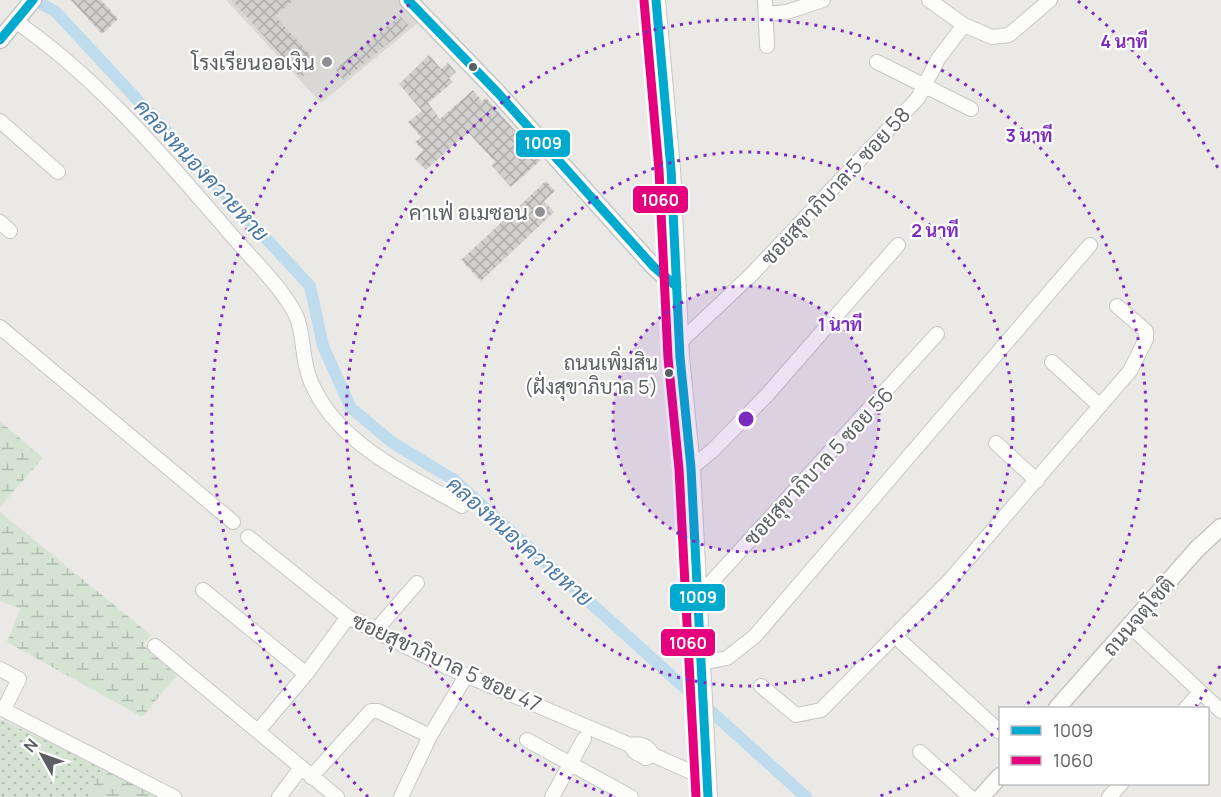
<svg xmlns="http://www.w3.org/2000/svg" width="1221" height="797" font-family="Manrope,Sarabun,sans-serif">
<style>
.education{fill:#dad8d4}
.grass{fill:url(#grass-dots)}
.wetland{fill:url(#wetland-marsh)}
.lines{fill:none;stroke-linecap:round;stroke-linejoin:round}
.canal{stroke:#bfdcef;stroke-width:12}
.building{fill:url(#building-cross-hatch)}
.minor-casing{stroke:#c6c6c6;stroke-width:16}
.tertiary-casing{stroke:#c6c6c6;stroke-width:19}
.secondary-casing{stroke:#c7c7c7;stroke-width:20}
.minor{stroke:#fcfcfb;stroke-width:14}
.tertiary{stroke:#fcfcfb;stroke-width:16}
.secondary{stroke:#fcfcfb;stroke-width:18}
.bus-1-casing{stroke:#fff;stroke-width:14}
.bus-2-casing{stroke:#fff;stroke-width:14}
.bus-1{stroke:#00a9ce;stroke-width:9}
.bus-2{stroke:#e5007d;stroke-width:9}
.ring{fill:none;stroke:#7b2cbf;stroke-width:3;stroke-dasharray:3 6}
.poi-dot{fill:#8d8f90;stroke:#fff;stroke-width:2}
.bus-dot{fill:#5b5e62;stroke:#fff;stroke-width:2}
.labels{text-anchor:middle;dominant-baseline:central;stroke-width:4.5;stroke-linejoin:round;paint-order:stroke}
.bus-label{font-size:20px;fill:#5b5e62;stroke:#fff;text-anchor:end}
.poi-label{font-size:21px;fill:#5b5e62;stroke:#fff;text-anchor:end}
.street-label{font-size:21px;fill:#5b5e62;stroke:#fff}
.water-label{font-size:22px;font-style:italic;fill:#4c78a3;stroke:#fff}
.centre{fill:#7b2cbf;stroke:#fff;stroke-width:3}
.ring-label{font-size:18px;text-anchor:middle;font-weight:bold;fill:#7b2cbf;stroke:#fff;stroke-width:4.5;stroke-linejoin:round;paint-order:stroke}
.line-badge{stroke:#fff;stroke-width:2}
.badge-label{font-size:16px;text-anchor:middle;font-weight:bold;fill:#fff}
</style>
<defs>
<pattern id="grass-dots" width="8" height="8" patternUnits="userSpaceOnUse" patternTransform="scale(1.5)"><rect width="8" height="8" fill="#d5e4d2"/><path d="M2 2h.1M6 6h.1" fill="none" stroke="#b0bcae" stroke-width="1.8" stroke-linecap="round"/></pattern>
<pattern id="wetland-marsh" width="20" height="14" patternUnits="userSpaceOnUse" patternTransform="scale(1.5)"><rect width="20" height="14" fill="#d5e4d2"/><path d="M1 5h8M5 5V1M11 12h8M15 12V8" fill="none" stroke="#b0bcae"/></pattern>
<pattern id="building-cross-hatch" width="8" height="8" patternUnits="userSpaceOnUse" patternTransform="scale(1.5)"><rect width="8" height="8" fill="#d1d0ce"/><path d="M0 0l8 8M0 8l8-8" fill="none" stroke="#adacab"/></pattern>
</defs>
<rect width="100%" height="100%" fill="#eae9e5"/>
<path class="education" d="M226 0H400L420 21 321 103Z"/>
<path class="grass" d="M0 719 102 767 88 797H0Z"/>
<path class="wetland" d="M0 421 43 458 0 507Z
M0 512 151 635 143 645 177 675 142 717 7 642 20 609 0 601Z
M102 767 161 797H88Z"/>
<g class="lines">
<path class="canal" d="M33 0 55 11 310 286 323 346 351 408 393 443 454 480 806 797"/>
</g>
<path class="building" d="M71 0H101L118 19 102 34Z
M232 0H294L275 16 317 62 301 78Z
M400 16 409 26 344 80 335 69Z
M429 55 441 69 448 63 456 72 449 78 453 82 428 103 440 119 473 90 482 101 486 98 541 160 511 187 491 165 495 162 468 132 426 170 415 159 423 150 415 142 421 137 408 122 422 111 399 84Z
M546 181 555 191 544 201 554 212 481 281 461 260Z"/>
<g class="lines">
<g class="minor-casing">
<path id="minor" d="M765 0 767 46
M929 0 964 25
M766 14 787 12 823 0
M15 21C97 77 163 156 228 231 249 256 275 280 292 308 306 330 300 358 311 382 337 444 407 474 462 506
M877 62 971 109
M0 121 58 172
M0 222 10 231
M0 327 233 522
M679 343 752 274 918 98 938 59 964 25 992 37 1009 35 1050 0
M1052 362 1100 406
M996 443 1037 481
M691 468 713 450 767 395 898 245
M248 537 348 617 449 668 630 745 635 752 646 758 653 755
M203 590 306 674
M698 597 937 334
M1129 625 1221 711
M376 630 417 583
M896 637 1000 732
M155 646 337 797
M701 663 727 658 755 636 1090 245
M0 669 19 679 4 709
M761 686 796 715 821 710 949 581 1130 371 1146 339V331L1117 306
M0 708 174 797
M1186 708 1200 692
M258 731 306 674 348 617
M527 740 631 797
M630 745C641 743 647 745 653 755L707 779
M920 752 970 797
M311 777 371 711H378L430 736
M279 797 301 768
M401 797 430 736 466 676
M552 797 584 739
M1109 797 1121 784"/>
</g>
<g class="tertiary-casing">
<path id="tertiary" d="M408 0 498 93 653 266 677 287
M0 40 33 0
M1057 708 1197 549 1221 527
M981 797 1000 776"/>
</g>
<g class="secondary-casing">
<path id="secondary" d="M656 0 671 169 680 357 691 468 708 797"/>
</g>
<use href="#minor" class="minor"/>
<use href="#tertiary" class="tertiary"/>
<use href="#secondary" class="secondary"/>
<g class="bus-1-casing">
<path id="bus-1" d="M408 0 498 93 653 266 677 287
M656 0 671 169 680 357 691 468 708 797
M0 40 33 0"/>
</g>
<g class="bus-2-casing">
<path id="bus-2" d="M644 1 659 170 668 358 679 469 696 797"/>
</g>
<use href="#bus-1" class="bus-1"/>
<use href="#bus-2" class="bus-2"/>
</g>
<circle cx="746" cy="419" r="133" fill="#7b2cbf" fill-opacity=".12"/>
<g class="ring">
<circle cx="746" cy="419" r="133"/>
<circle cx="746" cy="419" r="267"/>
<path d="M1000 728A400 400 0 0 1 880 796M612 796A400 400 0 1 1 1024 707"/>
<path d="M1220 666A534 534 0 0 1 1196 706M368 797A534 534 0 0 1 414 1M1078 1A534 534 0 0 1 1220 172"/>
</g>
<g class="poi-dot">
<circle cx="327" cy="62" r="6"/>
<circle cx="540" cy="212" r="6"/>
</g>
<g class="bus-dot">
<circle cx="473" cy="67" r="5"/>
<circle cx="669" cy="373" r="5"/>
</g>
<g class="labels">
<g class="bus-label">
<text x="658" y="362">ถนนเพิ่มสิน<tspan x="658" dy="24">(ฝั่งสุขาภิบาล 5)</tspan></text>
</g>
<g class="poi-label">
<text x="315" y="62">โรงเรียนออเงิน</text>
<text x="528" y="212">คาเฟ่ อเมซอน</text>
</g>
<g class="street-label">
<text transform="translate(835 186) rotate(-47)">ซอยสุขาภิบาล 5 ซอย 58</text>
<text transform="translate(818 466) rotate(-47)">ซอยสุขาภิบาล 5 ซอย 56</text>
<text transform="translate(1138 616) rotate(-49)">ถนนจตุโชติ</text>
<text transform="translate(447 662) rotate(25)">ซอยสุขาภิบาล 5 ซอย 47</text>
</g>
<g class="water-label">
<text transform="translate(202 170) rotate(47)">คลองหนองควายหาย</text>
<text transform="translate(520 541) rotate(41)">คลองหนองควายหาย</text>
</g>
</g>
<circle cx="746" cy="419" r="9" class="centre"/>
<g class="ring-label">
<text x="1124" y="48">4 นาที</text>
<text x="1029" y="142">3 นาที</text>
<text x="935" y="237">2 นาที</text>
<text x="840" y="331">1 นาที</text>
</g>
<g class="line-badge">
<rect x="515" y="129" width="56" height="29" rx="6" fill="#00a9ce"/>
<rect x="632" y="185" width="57" height="29" rx="6" fill="#e5007d"/>
<rect x="669" y="583" width="57" height="29" rx="6" fill="#00a9ce"/>
<rect x="660" y="628" width="56" height="29" rx="6" fill="#e5007d"/>
</g>
<g class="badge-label">
<text x="543" y="149">1009</text>
<text x="660" y="206">1060</text>
<text x="698" y="603">1009</text>
<text x="688" y="649">1060</text>
</g>
<rect x="999" y="707" width="210" height="78" fill="#ffffff" stroke="#bdbfc0" stroke-width="1.5"/>
<rect x="1011" y="726" width="30" height="9" fill="#00a9ce" stroke="#bdbfc0" stroke-width="1.5"/>
<text x="1053" y="737" font-size="18" fill="#5b5e62">1009</text>
<rect x="1011" y="756" width="30" height="9" fill="#e5007d" stroke="#bdbfc0" stroke-width="1.5"/>
<text x="1053" y="767" font-size="18" fill="#5b5e62">1060</text>
<g transform="translate(42 755) rotate(310)" stroke="#ffffff" stroke-width="4.5" paint-order="stroke">
<path d="M0-4.5L10 22L0 15L-10 22Z" fill="#5b5e62"/>
<text y="-9" font-size="16" font-weight="bold" text-anchor="middle" fill="#5b5e62">N</text>
</g>
</svg>
